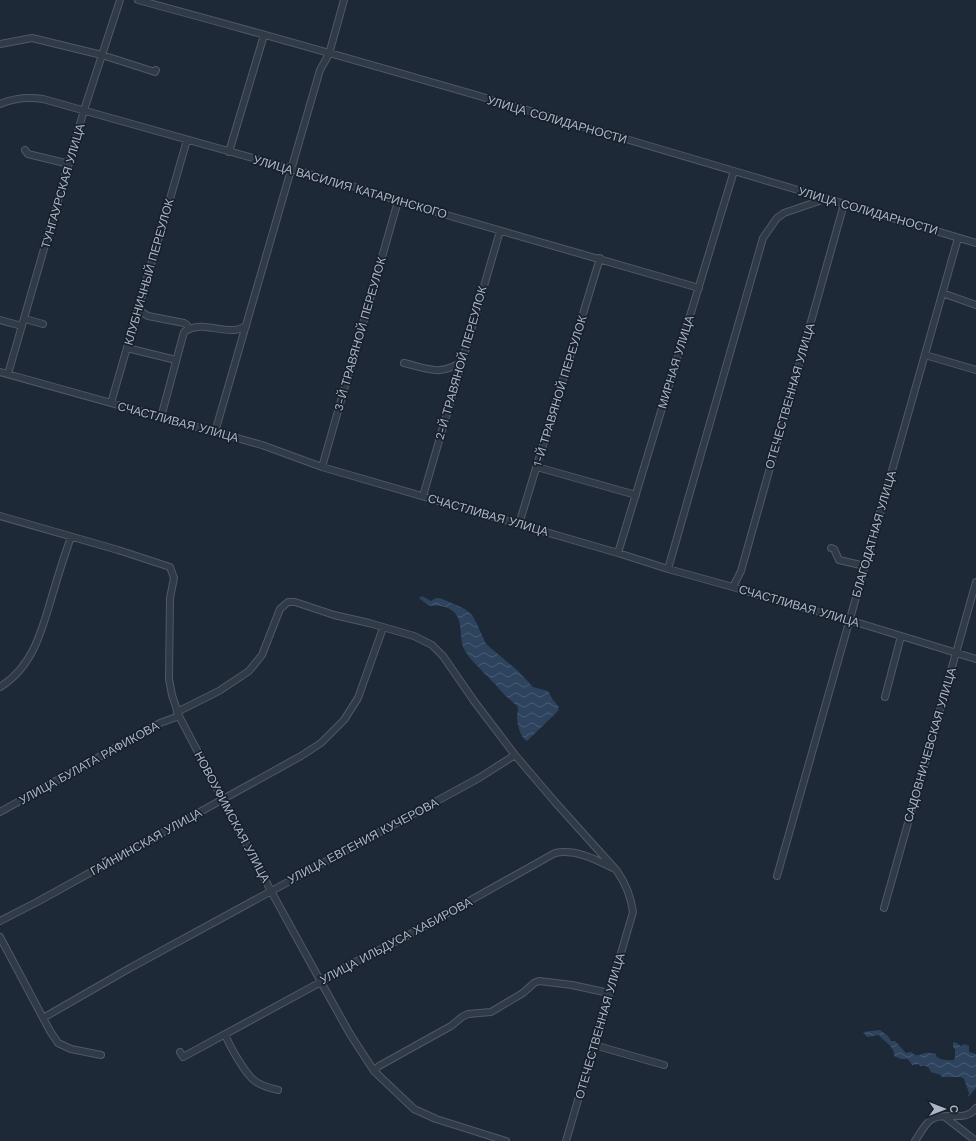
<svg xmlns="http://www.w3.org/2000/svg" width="976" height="1141" font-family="'Work Sans',sans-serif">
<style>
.water{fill:url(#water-waves)}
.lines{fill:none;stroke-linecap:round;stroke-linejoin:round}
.street-casing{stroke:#4f5866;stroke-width:8}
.street{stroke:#313b48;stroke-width:6}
.labels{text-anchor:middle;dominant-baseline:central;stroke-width:3.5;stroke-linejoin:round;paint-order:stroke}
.street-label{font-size:12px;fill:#abb5c5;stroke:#17202c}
</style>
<defs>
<pattern id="water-waves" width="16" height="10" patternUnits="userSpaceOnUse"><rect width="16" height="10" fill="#2d435e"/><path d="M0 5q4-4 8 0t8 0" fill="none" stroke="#495c74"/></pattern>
</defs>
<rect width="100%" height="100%" fill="#1e2937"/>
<path class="water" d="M422 596 431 601 436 598H440L465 609 472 615 477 624 486 644 517 670 533 687 548 691 553 700 559 707 558 711 527 741C520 737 517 724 517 716 517 712 519 711 517 706 509 699 501 692 495 684 491 681 488 676 484 673 477 665 469 659 464 649 459 638 463 622 455 613 448 606 439 605 429 606L419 598Z
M880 1030 888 1036 891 1041H895L906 1053 911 1052C917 1058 920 1054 926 1053 929 1052 934 1054 937 1054L935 1055C939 1060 948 1061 954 1060L955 1057V1049L953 1047V1043L955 1042 961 1046 964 1044 969 1046V1052L976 1054V1088L968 1097 969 1093 964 1079 961 1077H942L941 1075 931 1072 928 1067 925 1066H920L919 1064 912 1065 908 1059H901L894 1056C895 1046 884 1042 879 1035L867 1037 863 1032Z"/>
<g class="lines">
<g class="street-casing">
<path id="street" d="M138 0C418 76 697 160 976 243
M0 44 32 38 102 55 155 72 156 70
M0 104C14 98 28 97 43 99L370 191 398 201 699 288
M25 150 28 154 69 164
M229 152 264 35
M942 293 976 305
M139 308 140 311 148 316 184 323 187 325 189 329
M25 319 43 324
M0 320 22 326
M127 348 176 360
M925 355 976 370
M404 363C429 369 438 376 462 362
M0 372 262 445 322 467 618 553 668 569 733 587 790 604 849 620 976 659
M8 374 84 110 120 0
M111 403 187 140
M161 417 184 332C200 321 217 331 234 330 238 330 242 328 246 326
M215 432 320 70 329 54 344 0
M322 467 398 201
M537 467 636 495
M423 496 500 231
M0 516 118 550 170 567 174 578 170 598 169 679 172 695 179 716 271 891 321 982 350 1034 374 1071 414 1109 436 1119 506 1141
M519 524 600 258
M831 548 834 549 839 560 865 566
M618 553 734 171
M668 569 763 238 777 218 784 213 819 201 823 198
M733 587 741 571 844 204
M0 687C33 667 42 630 52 596 58 576 64 556 71 537
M885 697 901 636
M177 712 219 691 249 671 262 655 280 609 288 602H295L334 615 369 623 414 636 432 645 443 656 474 701 515 755 555 802 617 871C626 884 631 897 633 912L566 1141
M0 812 160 723 179 716
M777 876 958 238
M884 908 976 582
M0 921 37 902 301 756 321 743 344 720 358 698 383 628
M0 937 50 1031 58 1043 71 1049 101 1055
M43 1018 130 968 479 778 515 755
M225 1034C229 1045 245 1074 255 1081 261 1086 270 1088 278 1090
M594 1045 664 1065
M180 1052 183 1057 321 982 341 969 405 937 555 853C576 849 595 859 613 868
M374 1071 379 1066 451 1026 462 1017 468 1014 491 1012 523 993 534 983 539 981 572 985 609 993
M945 1117 976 1141
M915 1141C920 1134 925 1123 932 1119 945 1111 966 1123 976 1108"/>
</g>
<use href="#street" class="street"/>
</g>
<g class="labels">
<g class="street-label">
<text transform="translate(557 120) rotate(16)">УЛИЦА СОЛИДАРНОСТИ</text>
<text transform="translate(63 186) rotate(-74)">ТУНГАУРСКАЯ УЛИЦА</text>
<text transform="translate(350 187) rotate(16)">УЛИЦА ВАСИЛИЯ КАТАРИНСКОГО</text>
<text transform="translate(868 211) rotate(16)">УЛИЦА СОЛИДАРНОСТИ</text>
<text transform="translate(149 272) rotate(-74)">КЛУБНИЧНЫЙ ПЕРЕУЛОК</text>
<text transform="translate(360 334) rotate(-74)">3-Й ТРАВЯНОЙ ПЕРЕУЛОК</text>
<text transform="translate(676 362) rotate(-73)">МИРНАЯ УЛИЦА</text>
<text transform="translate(461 363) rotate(-74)">2-Й ТРАВЯНОЙ ПЕРЕУЛОК</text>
<text transform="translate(560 391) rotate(-73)">1-Й ТРАВЯНОЙ ПЕРЕУЛОК</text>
<text transform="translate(790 396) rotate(-74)">ОТЕЧЕСТВЕННАЯ УЛИЦА</text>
<text transform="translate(178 422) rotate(15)">СЧАСТЛИВАЯ УЛИЦА</text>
<text transform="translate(488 515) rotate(16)">СЧАСТЛИВАЯ УЛИЦА</text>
<text transform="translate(874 534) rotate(-74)">БЛАГОДАТНАЯ УЛИЦА</text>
<text transform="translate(799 606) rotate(16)">СЧАСТЛИВАЯ УЛИЦА</text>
<text transform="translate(930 745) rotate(-74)">САДОВНИЧЕВСКАЯ УЛИЦА</text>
<text transform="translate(89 763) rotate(-29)">УЛИЦА БУЛАТА РАФИКОВА</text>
<text transform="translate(232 817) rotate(62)">НОВОУФИМСКАЯ УЛИЦА</text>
<text transform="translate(363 841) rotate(-28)">УЛИЦА ЕВГЕНИЯ КУЧЕРОВА</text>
<text transform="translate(146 842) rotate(-29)">ГАЙНИНСКАЯ УЛИЦА</text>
<text transform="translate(396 941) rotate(-28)">УЛИЦА ИЛЬДУСА ХАБИРОВА</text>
<text transform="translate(600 1026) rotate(-74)">ОТЕЧЕСТВЕННАЯ УЛИЦА</text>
</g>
</g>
<g transform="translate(944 1109) rotate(90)" stroke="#17202c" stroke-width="3" paint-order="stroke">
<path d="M0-3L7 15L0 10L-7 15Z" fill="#abb5c5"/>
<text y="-6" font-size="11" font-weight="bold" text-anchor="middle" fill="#abb5c5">С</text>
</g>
</svg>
